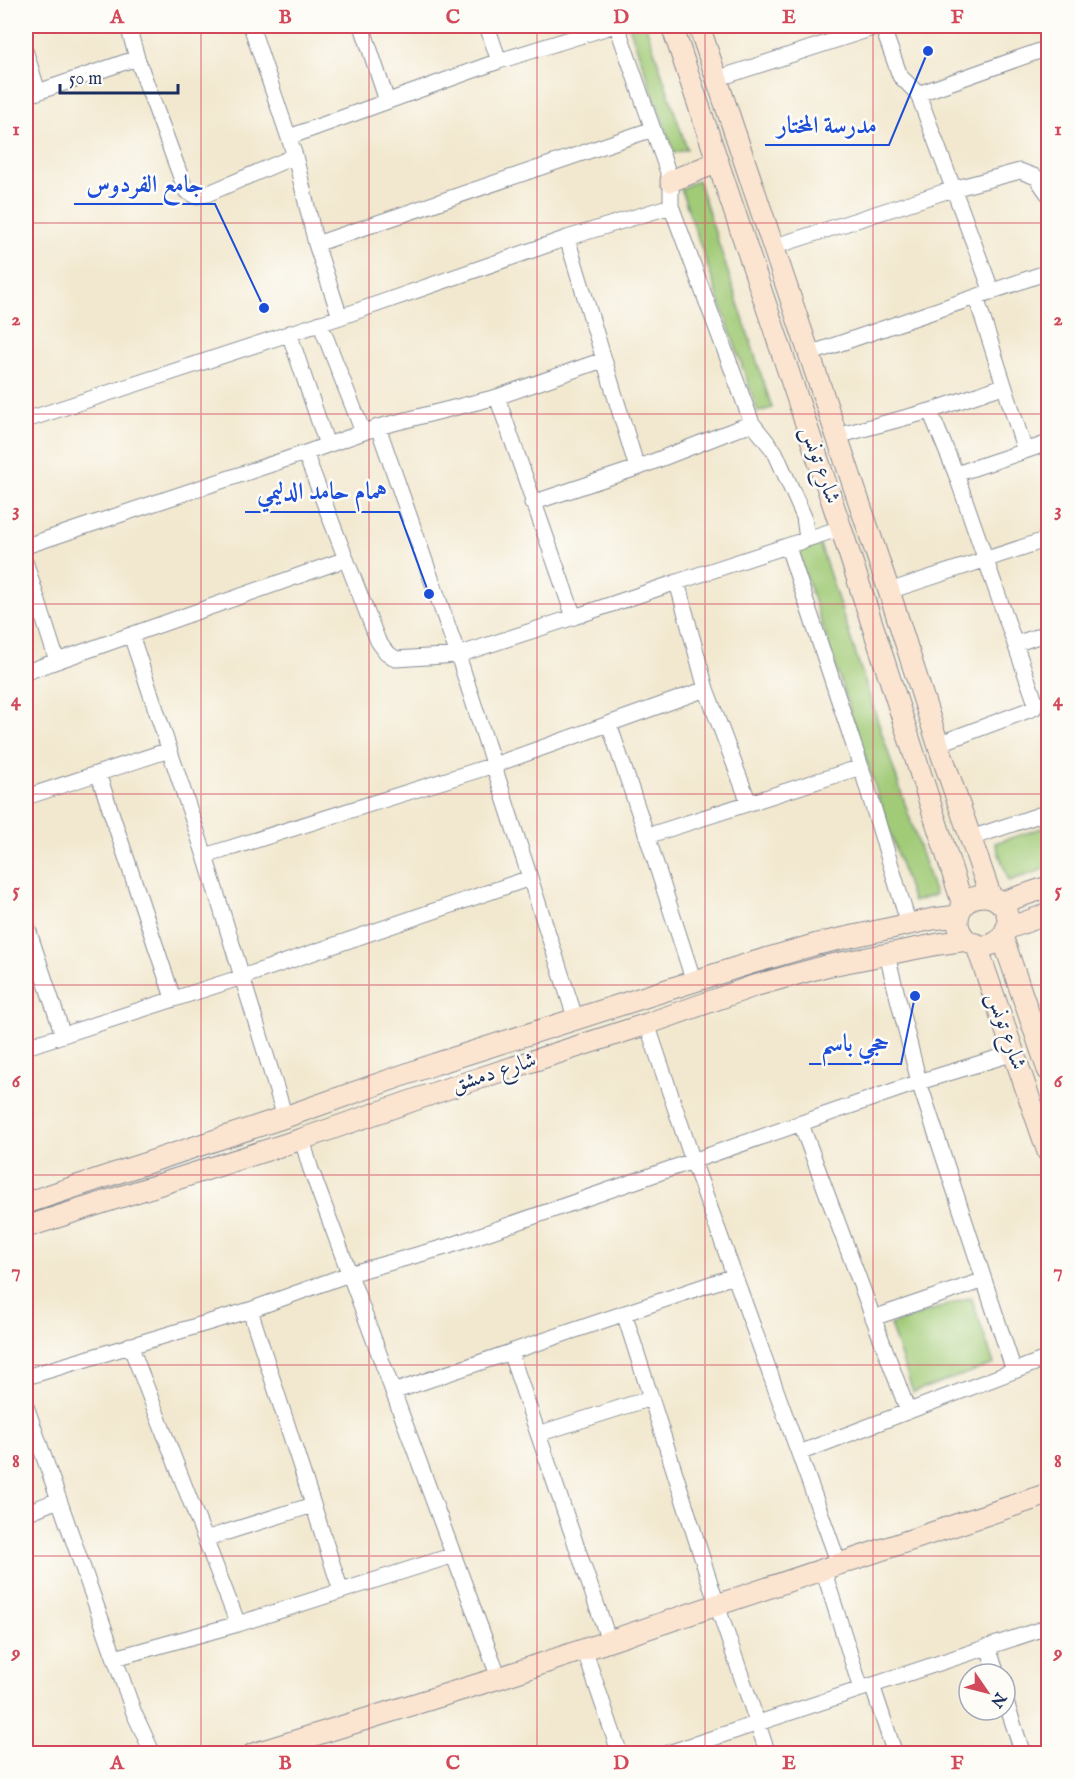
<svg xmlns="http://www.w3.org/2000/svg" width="1074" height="1779" font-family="'IM FELL English',Amiri,serif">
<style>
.green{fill:#a1cb77;stroke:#5e7d6a;stroke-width:1.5}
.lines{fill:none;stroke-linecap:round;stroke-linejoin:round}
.street-casing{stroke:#868c96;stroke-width:17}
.secondary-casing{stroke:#868c96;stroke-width:23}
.street{stroke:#fff;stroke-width:15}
.secondary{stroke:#fce5d0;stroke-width:21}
.grid{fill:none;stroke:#d1495b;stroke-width:1.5;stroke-opacity:0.55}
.labels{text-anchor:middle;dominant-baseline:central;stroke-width:5;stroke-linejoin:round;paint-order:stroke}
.street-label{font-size:22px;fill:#1b2f5e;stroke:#fdfcf7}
.leader{fill:none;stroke:#1d4ed8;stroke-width:2}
.callout-dot{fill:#1d4ed8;stroke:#fdfcf7;stroke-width:2}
.callout-label{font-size:24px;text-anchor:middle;font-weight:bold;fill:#1d4ed8;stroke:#fdfcf7;stroke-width:5;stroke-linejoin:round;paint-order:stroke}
.neatline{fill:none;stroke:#d1495b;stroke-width:2}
.grid-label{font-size:20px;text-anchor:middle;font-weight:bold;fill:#d1495b}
</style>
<rect width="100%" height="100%" fill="#fdfcf7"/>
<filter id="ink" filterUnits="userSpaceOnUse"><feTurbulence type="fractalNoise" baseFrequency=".0167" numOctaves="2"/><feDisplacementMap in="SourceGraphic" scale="12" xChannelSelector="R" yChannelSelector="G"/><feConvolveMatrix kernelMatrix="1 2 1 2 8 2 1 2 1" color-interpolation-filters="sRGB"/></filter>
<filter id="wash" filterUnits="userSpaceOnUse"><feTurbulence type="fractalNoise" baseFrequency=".008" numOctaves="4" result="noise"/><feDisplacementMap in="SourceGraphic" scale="24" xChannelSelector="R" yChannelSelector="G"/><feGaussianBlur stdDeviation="1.35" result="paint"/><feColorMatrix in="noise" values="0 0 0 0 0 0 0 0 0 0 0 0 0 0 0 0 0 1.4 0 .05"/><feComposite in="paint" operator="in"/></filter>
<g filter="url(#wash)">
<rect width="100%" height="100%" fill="#f2e8cf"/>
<path class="green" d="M629 26H646L687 149 674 153Z
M698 180 772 408 758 412 681 189Z
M820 545 935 895 913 902 798 552Z
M1048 826V868L1009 881 995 843Z
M971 1297 994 1364 913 1392 890 1325Z"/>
</g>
<g filter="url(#ink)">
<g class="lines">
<g class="street-casing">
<path id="street" d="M128 26 137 58 186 191 195 196 207 194 295 156
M251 26 295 156 316 244 340 317
M362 26 387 101
M487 26 499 61 612 26
M617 26 671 181V206
M882 26 900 76 918 94
M26 53 38 92
M716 79 879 26
M26 96 137 58
M289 137 499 61
M567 238 637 468
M316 244 653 129
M773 247 953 189 1020 171 1036 177 1048 194
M992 292 918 94 1048 48
M320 323 363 432
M289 333 327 445
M809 354 1048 272
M497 397 574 617 677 582
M930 411 1003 386
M26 420 340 317 567 238 671 206 752 423 775 452 804 517 807 539 802 541 677 582 706 689 494 765 205 856
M378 427 458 655 576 1020
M837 436 930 411 956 474 1025 451 976 297
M1025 451 1048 443
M956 474 1015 644
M532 503 637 468 752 423
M807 539 841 528
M26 546 305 453
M788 547 861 767 909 925
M346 559 378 641 386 652 396 659 458 655 574 617
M26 564 57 661
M889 591 1048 539
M131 635 205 856 285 1117
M26 672 346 559 305 453 378 427 497 397 603 360
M706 689 749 803
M609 724 647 836 694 982
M938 744 1034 708 1035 701 1015 644 1048 633
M98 773 173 998
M26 797 169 750
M647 836 861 767
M971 838 1048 812
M26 923 63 1035
M647 1024 693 1161 839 1564
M26 1047 242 977 530 878
M801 1124 908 1411
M302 1139 310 1167 499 1678
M250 1310 341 1591
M624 1313 717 1605 768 1754
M873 1318 984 1280
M130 1345 238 1624
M510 1352 609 1641
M1014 1371 919 1082 1014 1053
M26 1377 250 1310 349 1274 449 1246 919 1082 887 955
M393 1392 734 1276
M26 1406 134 1713 153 1754
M538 1434 651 1398
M799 1453 1048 1358
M26 1513 58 1500
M205 1539 313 1505
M823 1569 861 1689
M988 1647 997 1674
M584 1649 620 1754
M115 1658 238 1624 454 1555
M872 1685 895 1754
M1005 1699 1023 1754
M665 1754 1048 1627"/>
</g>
<g class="secondary-casing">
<path id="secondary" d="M672 26 841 528 963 905
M699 26 889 591 938 744 991 897
M671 181 718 162
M958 921a25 25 0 1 1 50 0a25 25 0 1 1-50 0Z
M1000 903 1048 887
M1006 929 1048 914
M1002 936 1048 1070
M976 944 1048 1152
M26 1203 285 1117 435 1064 748 964 817 944 933 919 958 916
M26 1227 302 1139 449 1088 647 1024 754 986 826 966 939 944 967 940
M253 1754 499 1678 1048 1494"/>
</g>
<use href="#street" class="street"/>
<use href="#secondary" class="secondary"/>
</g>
</g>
<path class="grid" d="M201 26V1754M369 26V1754M537 26V1754M705 26V1754M873 26V1754M26 223H1048M26 414H1048M26 604H1048M26 794H1048M26 985H1048M26 1175H1048M26 1365H1048M26 1556H1048"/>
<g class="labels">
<g class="street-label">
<text transform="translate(820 465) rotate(71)">شارع تونس</text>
<text transform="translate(1006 1031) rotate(71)">شارع تونس</text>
<text transform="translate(494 1073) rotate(-18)">شارع دمشق</text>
</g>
</g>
<path class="leader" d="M928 51L889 145H765M264 308L215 204H74M429 594L399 512H245M915 996L901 1064H809"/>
<g class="callout-dot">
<circle cx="928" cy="51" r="6"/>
<circle cx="264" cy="308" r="6"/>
<circle cx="429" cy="594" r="6"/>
<circle cx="915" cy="996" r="6"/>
</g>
<g class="callout-label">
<text x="827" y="133">مدرسة المختار</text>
<text x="145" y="192">جامع الفردوس</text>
<text x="322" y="499">همام حامد الدليمي</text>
<text x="855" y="1051">حجي باسم</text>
</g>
<rect width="1074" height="1779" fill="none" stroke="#fdfcf7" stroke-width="66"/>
<g transform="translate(987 1692) rotate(125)"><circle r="28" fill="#fdfcf7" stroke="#a3aaba" stroke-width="1.5"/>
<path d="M0-4.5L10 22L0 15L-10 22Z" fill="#d1495b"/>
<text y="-9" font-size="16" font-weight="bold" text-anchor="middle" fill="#1b2f5e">N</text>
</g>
<path d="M60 84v9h118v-9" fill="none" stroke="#1b2f5e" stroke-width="3"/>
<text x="69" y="84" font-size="18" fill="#1b2f5e" stroke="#fdfcf7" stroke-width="4.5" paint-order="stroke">50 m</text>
<rect x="33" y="33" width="1008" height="1713" class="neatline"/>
<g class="grid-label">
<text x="117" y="23">A</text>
<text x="285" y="23">B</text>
<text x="453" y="23">C</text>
<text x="621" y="23">D</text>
<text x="789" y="23">E</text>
<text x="957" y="23">F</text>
<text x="16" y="135">1</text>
<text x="1058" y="135">1</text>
<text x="16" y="325">2</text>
<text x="1058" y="325">2</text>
<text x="16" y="516">3</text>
<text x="1058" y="516">3</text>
<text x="16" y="706">4</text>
<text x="1058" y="706">4</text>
<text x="16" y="896">5</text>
<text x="1058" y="896">5</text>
<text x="16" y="1087">6</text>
<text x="1058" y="1087">6</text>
<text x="16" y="1277">7</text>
<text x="1058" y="1277">7</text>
<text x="16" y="1467">8</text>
<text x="1058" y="1467">8</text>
<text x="16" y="1658">9</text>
<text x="1058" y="1658">9</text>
<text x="117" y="1769">A</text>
<text x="285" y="1769">B</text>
<text x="453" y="1769">C</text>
<text x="621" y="1769">D</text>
<text x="789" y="1769">E</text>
<text x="957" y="1769">F</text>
</g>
</svg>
